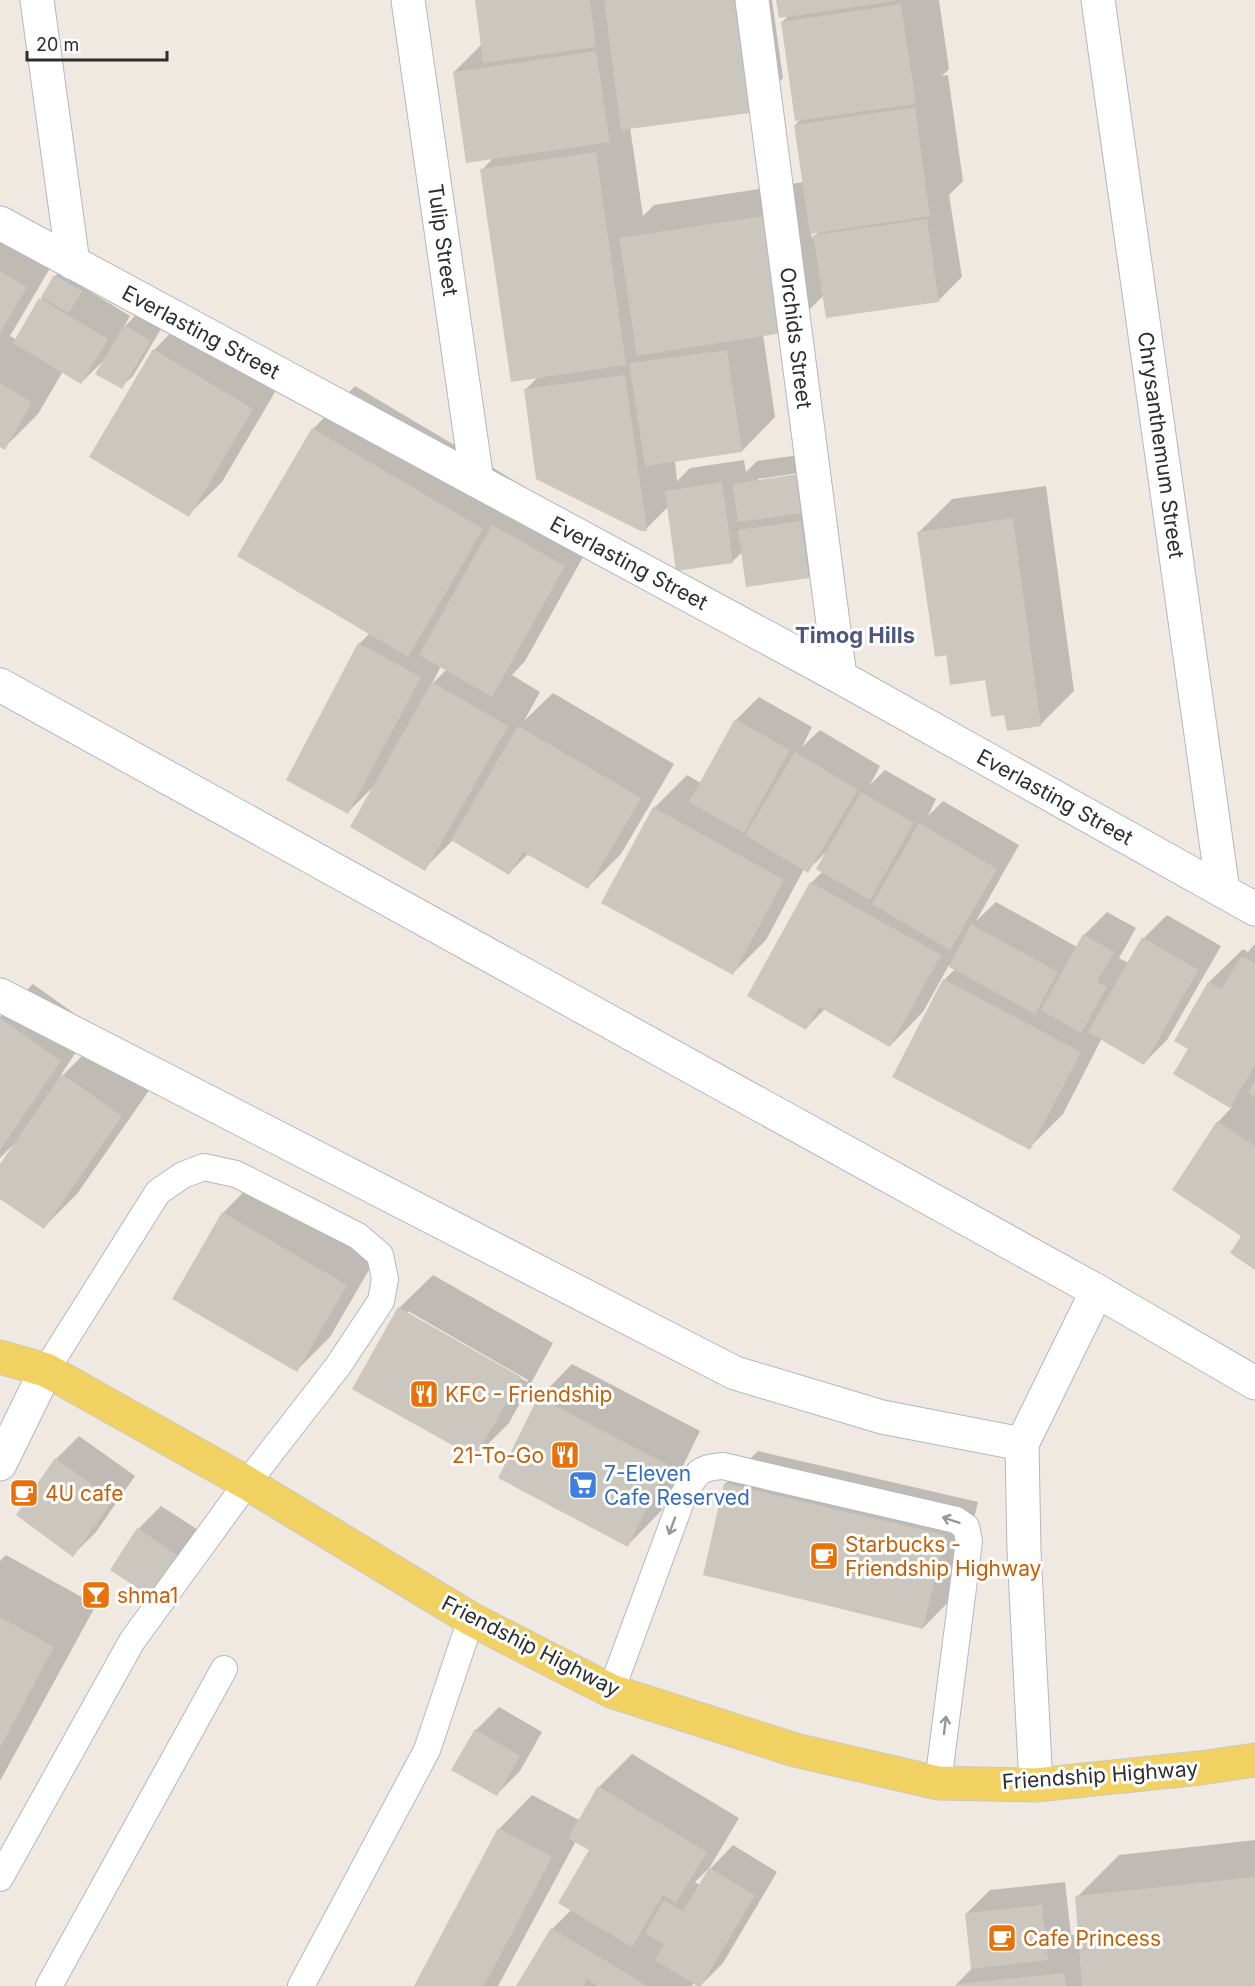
<svg xmlns="http://www.w3.org/2000/svg" width="1255" height="1986" font-family="Inter,sans-serif">
<style>
.shadow{fill:#0003;fill-rule:evenodd}
.building{fill:#cbc7bf}
.lines{fill:none;stroke-linecap:round;stroke-linejoin:round}
.lane-casing{stroke:#b4b7c1;stroke-width:28}
.street-casing{stroke:#b4b7c1;stroke-width:35}
.primary-casing{stroke:#c9c9c9;stroke-width:35}
.lane{stroke:#fff;stroke-width:26}
.street{stroke:#fff;stroke-width:33}
.primary{stroke:#f2d163;stroke-width:33}
.oneway{stroke:#969696}
.labels{text-anchor:middle;dominant-baseline:central;stroke-width:6;stroke-linejoin:round;paint-order:stroke}
.street-label{font-size:21px;fill:#2e2e2e;stroke:#fff}
.food-label{font-size:21px;fill:#c56008;stroke:#fff;text-anchor:start}
.shop-label{font-size:21px;fill:#366cbe;stroke:#fff;text-anchor:start}
.neighbourhood-label{font-size:22px;font-weight:bold;fill:#4d5680;stroke:#fff}
</style>
<rect width="100%" height="100%" fill="#efe9e1"/>
<path class="shadow" d="M476 0H772L783 78 749 111 630 127 643 216 654 205 804 182 795 125 802 118 782 22 789 15 778 0H939L949 69 942 76 948 75 963 181 949 195 962 277 939 300 824 295 788 331 763 334 775 417 742 451 675 461 677 481 690 468 744 460 746 472 757 461 820 452 832 553 808 577 743 551 732 562 669 506 646 529 526 389 539 376 482 170 494 157 454 72 482 44ZM820 231 812 238 811 232ZM805 472V475L758 482V479Z
M0 218 59 253 10 336 17 340 55 276 67 264 92 279 86 289 130 316 124 327 137 314 161 329 133 376 121 387 105 359 81 383 63 371 38 414 4 448 0 445Z
M187 316 285 375 222 482 188 515 154 350Z
M355 386 525 487 515 503 597 532 525 661 512 675 540 692 524 721 553 693 674 764 621 854 588 887 529 853 509 873 453 840 424 869 373 787 348 812 359 644 370 633 313 429ZM441 666 447 669 432 684Z
M1046 486 1074 691 1040 725 1006 713 987 678 919 532 952 499Z
M759 697 812 727 802 747 820 730 880 766 870 785 885 770 936 799 928 816 943 801 1019 845 976 921 996 902 1077 947 1084 935 1107 912 1136 928 1119 958 1129 963 1144 938 1167 915 1221 946 1167 1040 1144 1063 1102 1038 1063 1114 1029 1148 894 1076 945 979 955 969 949 965 923 1012 890 1046 825 1009 806 1028 811 883 823 871 828 850 807 871 804 869 766 940 733 973 654 808 687 775 701 783 736 720Z
M1255 944V1268L1243 1235 1218 1122 1232 1107 1175 1074 1190 1048 1176 1040 1209 982 1243 949 1248 952Z
M33 984 93 1027 60 1076 61 1077 97 1041 155 1082 77 1194 44 1227 0 1197V1167L14 1147 12 1146 0 1158V1017Z
M256 1179 380 1251 330 1337 297 1370 223 1213Z
M433 1275 553 1343 509 1423 475 1457 399 1308ZM408 1311 528 1380 527 1382 408 1315Z
M572 1364 700 1431 661 1511 628 1545 539 1398Z
M79 1436 135 1476 96 1532 73 1555 56 1459Z
M758 1451 978 1502 956 1594 923 1628 725 1484Z
M161 1506 203 1533 177 1574 138 1529Z
M6 1555 96 1605 0 1781V1561Z
M499 1707 542 1732 520 1771 497 1794 453 1769 476 1730Z
M632 1754 739 1818 710 1867 695 1882 700 1885 710 1869 733 1845 777 1872 723 1963 700 1986 694 1982 692 1986H601L597 1984 596 1986H518L552 1929 572 1909 591 1849 576 1841 498 1986H416L499 1829 532 1795 579 1820 599 1787Z
M1255 1840V1986H955L972 1968 967 1913 990 1890 1065 1882 1071 1935 1080 1934 1077 1897 1119 1855Z"/>
<path class="building" d="M475 0H590L596 47 483 63Z
M604 0H734L750 113 621 130Z
M776 0H895V1L779 18Z
M901 4 916 104 795 121 781 22Z
M596 51 610 142 466 163 453 72Z
M915 107 930 216 810 234 794 125Z
M596 152 626 365 511 382 480 169Z
M770 215 788 332 637 356 619 238Z
M927 219 939 302 826 318 813 235Z
M0 271 27 287 0 333Z
M54 275 82 291 69 313 41 297Z
M39 298 108 339 81 384 13 343Z
M124 325 151 341 122 389 95 374Z
M153 349 253 409 189 517 89 457Z
M727 350 742 452 645 466 629 363Z
M625 375 647 531H641L536 479 524 389Z
M0 383 32 402 5 450 0 447Z
M312 428 483 529 408 657 237 556Z
M798 474 803 513 738 522 733 484Z
M722 482 733 563 676 571 665 491Z
M1013 518 1041 726 1007 731 1004 715 991 717 985 680 950 685 946 655 935 657 917 532Z
M801 521 809 578 746 587 738 530Z
M492 525 565 566 492 697 419 655Z
M358 643 421 677 348 814 286 780Z
M432 682 508 726 425 871 350 827Z
M735 719 790 750 744 833 689 802Z
M518 726 641 798 588 889 523 852 509 875 451 840Z
M795 752 858 790 808 873 745 835Z
M861 792 914 823 870 900 816 869Z
M653 807 784 880 733 975 601 903Z
M919 823 997 869 950 950 872 904Z
M810 882 941 955 890 1047 819 1007 806 1030 747 996Z
M971 924 1058 972 1035 1014 949 967Z
M1083 934 1114 952 1097 982 1107 987 1081 1033 1041 1010Z
M1142 937 1198 970 1144 1065 1088 1032Z
M1242 956 1255 963V1065L1230 1108 1173 1074 1188 1049 1174 1041 1208 982 1221 989Z
M943 979 1081 1052 1030 1150 892 1077Z
M0 1018 61 1061 0 1150Z
M62 1074 122 1116 44 1229 0 1199V1164Z
M1255 1080V1097L1248 1093Z
M1217 1121 1255 1146V1270L1230 1253 1241 1236 1172 1190Z
M222 1212 347 1285 297 1372 172 1299Z
M398 1307 521 1377 475 1458 352 1389Z
M538 1397 668 1465 628 1547 498 1478Z
M55 1458 113 1500 73 1557 16 1515Z
M724 1483 945 1535 923 1629 703 1575Z
M137 1528 180 1557 154 1599 110 1570Z
M0 1617 54 1647 0 1748Z
M475 1729 520 1756 497 1796 451 1770Z
M598 1786 707 1852 676 1903 663 1895 632 1947 558 1903 589 1850 568 1838Z
M498 1828 552 1857 484 1986H414Z
M709 1868 755 1895 701 1986H697L655 1960 664 1944 645 1933 664 1900 683 1911Z
M1255 1877V1986H1082L1075 1896Z
M1042 1905 1048 1960 971 1969 965 1913Z
M551 1928 648 1986H598L587 1979 584 1986H516Z
M1064 1973 1066 1986H956V1984Z"/>
<g class="lines">
<g class="lane-casing">
<path id="lane" d="M611 1691 683 1496C695 1475 698 1467 723 1466L956 1520 966 1527 969 1541 938 1783
M0 1878 132 1641 247 1483 338 1366 381 1301 385 1279 380 1255 358 1236 236 1174 204 1167 183 1175 158 1192 46 1370
M49 1986 224 1669
M301 1986 427 1750 471 1619"/>
</g>
<g class="street-casing">
<path id="street" d="M37 0 73 263
M408 0 477 481
M752 0 840 677
M1098 0 1223 891
M0 223 840 677 1255 909
M0 685 1097 1291 1255 1383
M0 995 735 1373 882 1417 1022 1444
M0 1464 46 1370
M1036 1785 1024 1551 1022 1444 1097 1291"/>
</g>
<g class="primary-casing">
<path id="primary" d="M0 1357 46 1370 247 1483 471 1619 611 1691 795 1750 938 1783 1036 1785 1200 1768 1255 1760"/>
</g>
<use href="#lane" class="lane"/>
<use href="#street" class="street"/>
<use href="#primary" class="primary"/>
</g>
<defs><path id="oneway-shaft" d="M-6 0H5M1.5-3L5.5 0L1.5 3" fill="none" stroke-width="1.6" stroke-linecap="round" stroke-linejoin="round" transform="scale(1.5)"/></defs>
<g class="oneway">
<use href="#oneway-shaft" transform="translate(951 1520) rotate(-161)"/>
<use href="#oneway-shaft" transform="translate(672 1526) rotate(110)"/>
<use href="#oneway-shaft" transform="translate(945 1725) rotate(-83)"/>
</g>
<defs>
<g id="restaurant-square" transform="scale(1.5)"><rect x="-9" y="-9" width="18" height="18" rx="4" fill="#e8710a" stroke="#fff"/><path d="M-5-6h1v4h1v-4h1v4h1v-4h1v5L-1.5 .5V6h-2V.5L-5-1ZM5-6V6H3V1.5H1.5Q1.5-4 5-6Z" fill="#fff"/></g>
<g id="supermarket-square" transform="scale(1.5)"><rect x="-9" y="-9" width="18" height="18" rx="4" fill="#3f7fe0" stroke="#fff"/><path d="M-6-5.5h2.5l.6 2H6L4.5 2H-2.5L-4.4-4H-6ZM-1.5 3.2a1.3 1.3 0 1 0 .1 0ZM3 3.2a1.3 1.3 0 1 0 .1 0Z" fill="#fff"/></g>
<g id="cafe-square" transform="scale(1.5)"><rect x="-9" y="-9" width="18" height="18" rx="4" fill="#e8710a" stroke="#fff"/><path d="M-5.5-4.5H6V0H3Q3 3.5 0 3.5H-2.5Q-5.5 3.5-5.5 0ZM3-3.2v2h1.7v-2ZM-6 4.5H4V6H-6Z" fill="#fff"/></g>
<g id="bar-square" transform="scale(1.5)"><rect x="-9" y="-9" width="18" height="18" rx="4" fill="#e8710a" stroke="#fff"/><path d="M-6-5H6L.8 .8V4.5H3.5V6h-7V4.5H-.8V.8Z" fill="#fff"/></g>
</defs>
<g fill-rule="evenodd">
<use href="#restaurant-square" x="424" y="1394"/>
<use href="#restaurant-square" x="565" y="1455"/>
<use href="#supermarket-square" x="583" y="1485"/>
<use href="#cafe-square" x="24" y="1493"/>
<use href="#cafe-square" x="824" y="1556"/>
<use href="#bar-square" x="96" y="1595"/>
<use href="#cafe-square" x="1002" y="1938"/>
</g>
<g class="labels">
<g class="street-label">
<text transform="translate(443 240) rotate(82)">Tulip Street</text>
<text transform="translate(201 332) rotate(28)">Everlasting Street</text>
<text transform="translate(796 338) rotate(83)">Orchids Street</text>
<text transform="translate(1161 445) rotate(82)">Chrysanthemum Street</text>
<text transform="translate(629 563) rotate(28)">Everlasting Street</text>
<text transform="translate(1055 797) rotate(29)">Everlasting Street</text>
<text transform="translate(531 1646) rotate(27)">Friendship Highway</text>
<text transform="translate(1100 1775) rotate(-4)">Friendship Highway</text>
</g>
<g class="food-label">
<text x="445" y="1394">KFC - Friendship</text>
<text x="544" y="1455" text-anchor="end">21-To-Go</text>
<text x="45" y="1493">4U cafe</text>
<text x="845" y="1544">Starbucks -<tspan x="845" dy="24">Friendship Highway</tspan></text>
<text x="117" y="1595">shma1</text>
<text x="1023" y="1938">Cafe Princess</text>
</g>
<g class="shop-label">
<text x="604" y="1473">7-Eleven<tspan x="604" dy="24">Cafe Reserved</tspan></text>
</g>
<g class="neighbourhood-label">
<text x="855" y="635">Timog Hills</text>
</g>
</g>
<path d="M27 51v9h140v-9" fill="none" stroke="#2e2e2e" stroke-width="3"/>
<text x="36" y="51" font-size="18" fill="#2e2e2e" stroke="#ffffff" stroke-width="4.5" paint-order="stroke">20 m</text>
</svg>
